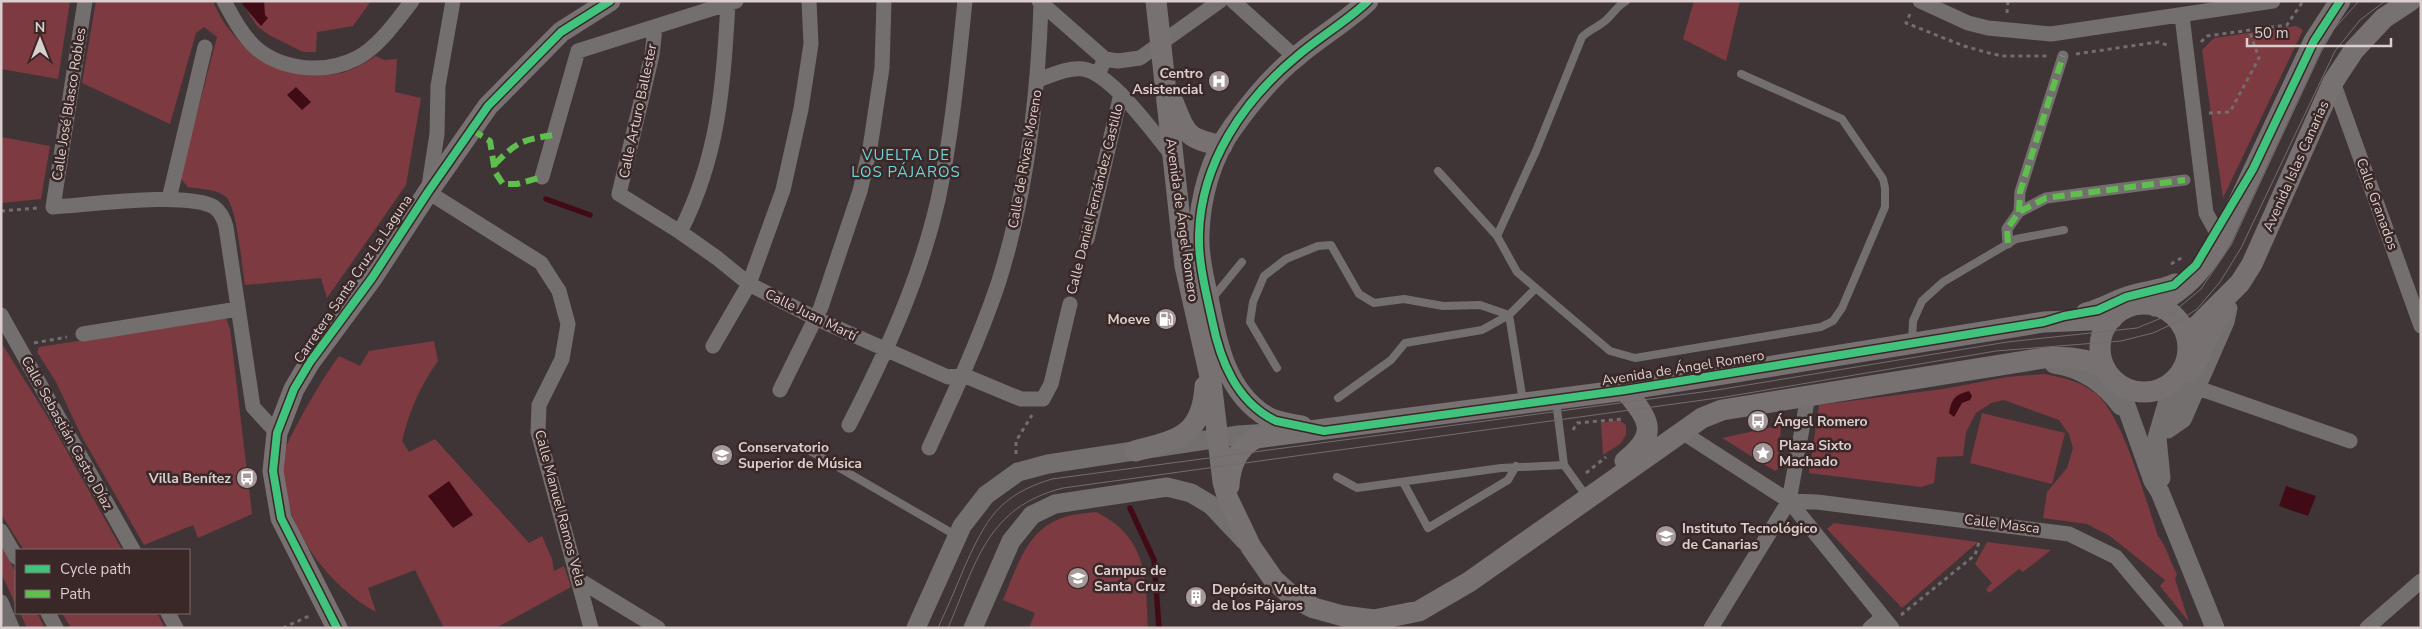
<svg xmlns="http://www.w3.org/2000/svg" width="2422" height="629" font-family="'Nunito Sans',sans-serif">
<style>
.green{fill:#7d3a40}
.water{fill:#410b15}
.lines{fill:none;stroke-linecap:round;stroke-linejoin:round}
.stream{stroke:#410b15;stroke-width:5.5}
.path{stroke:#736d6d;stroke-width:3;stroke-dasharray:4 4;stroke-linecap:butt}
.service{stroke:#746f6f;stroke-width:8}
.pedestrian{stroke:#746f6f;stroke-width:11}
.minor{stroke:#746f6f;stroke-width:15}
.tertiary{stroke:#746f6f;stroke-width:19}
.secondary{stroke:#777172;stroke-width:21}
.tram{stroke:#736c6d;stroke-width:1}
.quiet{stroke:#5fbe4e;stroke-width:6;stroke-dasharray:12 6;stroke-linecap:butt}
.cycleway-casing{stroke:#3a2728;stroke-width:11}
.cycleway{stroke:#40c37c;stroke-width:8}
.labels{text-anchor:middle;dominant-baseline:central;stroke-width:5;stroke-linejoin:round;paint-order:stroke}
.poi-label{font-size:14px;font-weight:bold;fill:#dbcece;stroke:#3a2728;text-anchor:start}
.street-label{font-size:14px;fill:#dbcece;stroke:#3a2728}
.neighbourhood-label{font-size:15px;letter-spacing:1px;fill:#6ad6d8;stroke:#3a2728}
</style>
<rect width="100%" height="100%" fill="#403536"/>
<path class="green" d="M1 1H70L58 79 1 69Z
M96 1H213C230 44 271 75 318 74 325 74 334 75 341 73 353 70 365 63 376 56L384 60 397 59 395 92 421 98 406 185 327 298 321 278 245 285C242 267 237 207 226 197 217 189 199 189 188 187L180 178 217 37 204 27 196 33 170 124 82 83Z
M241 1H371L353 26 317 32 316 52H303L269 35 257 26Z
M1694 1H1740L1726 61 1683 39Z
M2296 26 2303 30 2223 198 2202 50 2214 38Z
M1 137 50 146 41 199 1 203Z
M226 318 230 329 252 514 198 538 193 525 144 545 82 437 56 382 37 352 39 347Z
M434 341 438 361C420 386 409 412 402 441L409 452 435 439 529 543 542 536 552 559 554 571 564 566 571 587 496 628H444L415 570 368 588 376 612C322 582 279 519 282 455 283 450 288 443 290 438 305 409 320 382 339 356L360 366 369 351Z
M1 342 50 421 122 550H24L1 514Z
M2045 374C2064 378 2080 381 2095 393 2122 413 2146 501 2158 536 2168 549 2169 560 2177 574L2175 579 2189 622 2160 586 2165 580 2110 536 2087 524 2043 518 2047 492 2067 468 2073 448 2069 434 2059 420 2004 400 1991 403 1976 413 1966 432 1963 456 1937 457 1934 483 1921 487 1809 473 1819 405 1943 389 2007 377Z
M1982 413 2065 433 2052 484 1970 463Z
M1619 420 1626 425V435L1620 444 1603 455 1601 423Z
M1781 425 1778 469 1775 471 1722 438Z
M1096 512C1147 537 1146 576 1148 628H1029L1035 613 1003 600C1017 567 1027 528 1065 517 1075 514 1086 513 1096 512Z
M1834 523 1978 542 1902 608 1827 529Z
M1987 542 2051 550 2023 572 2019 569 1989 593 1986 589 1992 583 1975 564Z
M1 544 16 573V605L1 573Z
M20 613H37L45 628H27Z
M62 613H157L165 628H71Z"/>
<path class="water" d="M264 1 265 15 268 18 261 26 242 4 243 2Z
M296 87 311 102 302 110 287 95Z
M1969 391 1972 396 1970 400 1962 403 1954 417 1949 413C1952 398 1955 395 1969 391Z
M449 481 473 515 453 528 428 496Z
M2286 486 2316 496 2308 516 2279 506Z"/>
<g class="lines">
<path class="stream" d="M546 199 590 215
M1130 508 1154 560 1159 628"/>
<path class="path" d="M2007 13 2008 1
M1910 14 1906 23 1964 46 1989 53 2002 56H2047
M2201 42 2207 36 2287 25 2303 1
M2076 54 2158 42 2170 46
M2209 113 2230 112 2259 58 2249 30
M1 211 38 208
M2171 264 2185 256
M1074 289 1083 254
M34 343 67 337
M1573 430 1577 423 1623 419
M1016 454V441L1032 415
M1586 473 1606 457
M1901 615 1975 555 1980 539
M283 628 309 616"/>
<path class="service" d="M1438 171 1497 236 1517 272 1610 351 1635 358 1821 327 1833 321 1842 308 1885 207V188L1883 179 1842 119 1741 74
M1497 236 1536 151 1582 37C1589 30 1598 27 1605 21 1613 14 1617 6 1626 1
M1211 300 1242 262
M1912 343 1913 321 1922 301 1943 282 2016 239 2064 230
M1277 368 1250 322 1253 302 1264 276 1286 259 1318 246 1331 245 1359 294 1374 303 1404 299 1443 306 1480 305 1509 315
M1338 398 1391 360 1405 343 1482 330 1509 315
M1523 401 1509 315 1536 288
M1556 401 1564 465 1587 497
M800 445 957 536
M1337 477 1357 488 1501 468 1564 465
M1403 482 1428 528 1508 480 1516 466"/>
<path class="pedestrian" d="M2019 212 2020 192 2063 56
M2008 243 2007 229 2019 212 2046 198 2185 180"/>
<path class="minor" d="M85 1 53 207C88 205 187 191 214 207 221 212 224 219 226 227L253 407 277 433
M224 1C233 18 242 35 256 48 283 71 326 74 357 58 379 47 397 20 412 1
M453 1 438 86 437 134 428 192 541 263 559 291 568 324 562 359 539 405 538 432 591 628
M1039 1 1105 59
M1233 1 1295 57
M1920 1 1968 23 1988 28 2051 34 2273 1
M2182 16 2206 213 2221 240
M655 28 652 55 619 194 680 232 717 258 749 284 817 319 948 377 963 375 1021 399H1043L1051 384 1070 304
M1098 74 1105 59 1118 61 1140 58 1220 1
M1038 80C1052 75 1068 67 1083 69 1111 73 1153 132 1171 154
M2333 82 2421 326
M542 177 578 51 736 1
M169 199 205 47
M680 232C719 156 723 87 728 4
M1087 239 1121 94
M1 315 133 550
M83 334 238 309
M713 346 749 284 783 190 801 109 811 44 809 1
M2198 388 2350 441
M780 390 821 307 860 191 870 148 882 68 884 1
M849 425C886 353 920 279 938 200 952 135 958 68 965 1
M2168 431 2184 420 2227 322 2230 308
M1682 432 1789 501 1892 628
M929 448C954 394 979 340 998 284 1027 193 1038 99 1041 4
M1789 501 1817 502 2069 534 2116 557 2176 628
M1 531 16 557
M579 580 658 628
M1 602 12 628
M48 613 56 628
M168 613 176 628
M1711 628 1789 501 1808 396
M1870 628 1883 617
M2367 628 2421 581"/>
<path class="tertiary" d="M2054 364C2083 368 2104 383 2121 406
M2118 383 2153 481 2160 492 2215 628
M2175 414 2194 368
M2161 478 2157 438 2174 380
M916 628 962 526 986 495 1018 472 1048 464 1239 435 1268 433
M973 628 1011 541 1032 515 1055 504 1167 487 1191 493 1211 505 1245 541"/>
<path class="secondary" d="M1156 1 1185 266 1211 381 1223 482 1228 499 1251 547 1274 580 1294 598 1314 608 1343 616 1374 620 1419 611 1469 582 1702 418 1722 410 2044 358C2065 356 2086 358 2105 368
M1174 104C1187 136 1187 138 1222 146
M2100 348a44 44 0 1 1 88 0a44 44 0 1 1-88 0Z
M2155 306C2188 287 2201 272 2221 240L2314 41 2340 1
M2086 313C2102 309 2114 301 2130 296 2145 291 2160 291 2175 284
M2187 336 2240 283 2252 264 2333 82 2354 50 2384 18 2410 1
M2188 372 2194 368 2215 321 2224 311
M1625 390C1649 420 1660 433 1625 461
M1302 426C1291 424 1279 423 1269 418 1226 394 1216 342 1208 297 1203 277 1198 255 1199 234 1200 197 1211 157 1233 127 1251 102 1272 76 1296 57 1319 37 1346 22 1368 1
M1135 451C1176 440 1202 437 1205 386
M1229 486C1230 466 1237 448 1256 438L1625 390 2044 322 2112 319
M337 628 281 518 273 471 277 433 294 389 310 362 372 278 428 192 488 106 561 32 610 1"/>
<path class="tram" d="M938 628C947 608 956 588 964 568 986 519 999 495 1052 479L1717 390 2007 342 2137 328 2171 314 2201 289 2231 245 2320 54 2334 29 2359 1
M948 628C976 563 987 507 1063 488L1725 397 1996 351 2121 341 2153 333 2179 321 2197 309 2220 282 2241 248 2335 51 2360 20 2385 1"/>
<path class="quiet" d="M472 130 490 141 495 172 503 184H517L542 177
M495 164C518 141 522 140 554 135
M2019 212 2020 192 2063 56
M2008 243 2007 229 2019 212 2046 198 2185 180"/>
<g class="cycleway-casing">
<path id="cycleway" d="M1368 1C1346 22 1319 37 1296 57 1243 101 1201 163 1199 234 1198 262 1206 292 1212 320 1220 360 1236 402 1276 421L1324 431 1625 390 2044 322 2064 316 2098 310 2126 297 2174 285 2196 265 2253 169 2314 41 2340 1
M337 628 281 518 273 471 277 433 294 389 310 362 372 278 428 192 488 106 561 32 610 1"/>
</g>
<use href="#cycleway" class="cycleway"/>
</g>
<defs>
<g id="hospital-disc" transform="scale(1.125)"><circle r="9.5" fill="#a59899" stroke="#3a2728"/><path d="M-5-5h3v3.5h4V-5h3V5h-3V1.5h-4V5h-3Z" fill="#fff"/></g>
<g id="fuel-disc" transform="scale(1.125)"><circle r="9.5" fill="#a59899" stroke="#3a2728"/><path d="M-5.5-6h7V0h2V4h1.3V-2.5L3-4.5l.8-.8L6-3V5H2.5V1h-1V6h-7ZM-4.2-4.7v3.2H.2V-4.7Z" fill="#fff"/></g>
<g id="bus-disc" transform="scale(1.125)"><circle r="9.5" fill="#a59899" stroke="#3a2728"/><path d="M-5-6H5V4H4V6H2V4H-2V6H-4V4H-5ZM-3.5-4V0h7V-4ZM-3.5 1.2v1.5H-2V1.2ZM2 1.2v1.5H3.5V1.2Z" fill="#fff"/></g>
<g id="sight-disc" transform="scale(1.125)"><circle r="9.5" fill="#a59899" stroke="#3a2728"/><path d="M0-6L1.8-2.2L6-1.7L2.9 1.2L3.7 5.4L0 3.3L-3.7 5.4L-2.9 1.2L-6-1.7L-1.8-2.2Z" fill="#fff"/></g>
<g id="university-disc" transform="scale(1.125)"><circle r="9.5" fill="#a59899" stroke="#3a2728"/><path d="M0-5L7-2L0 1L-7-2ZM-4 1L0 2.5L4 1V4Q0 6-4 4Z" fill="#fff"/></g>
<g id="building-disc" transform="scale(1.125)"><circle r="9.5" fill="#a59899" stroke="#3a2728"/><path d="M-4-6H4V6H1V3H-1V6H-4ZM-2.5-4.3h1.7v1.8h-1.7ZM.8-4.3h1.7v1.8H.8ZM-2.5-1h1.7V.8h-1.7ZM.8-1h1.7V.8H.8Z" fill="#fff"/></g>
</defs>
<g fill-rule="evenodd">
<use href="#hospital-disc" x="1219" y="81"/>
<use href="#fuel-disc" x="1166" y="319"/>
<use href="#bus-disc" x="1758" y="421"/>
<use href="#sight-disc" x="1763" y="453"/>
<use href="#university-disc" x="722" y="455"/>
<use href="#bus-disc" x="247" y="478"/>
<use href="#university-disc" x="1666" y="536"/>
<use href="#university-disc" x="1078" y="578"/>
<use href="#building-disc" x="1196" y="597"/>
</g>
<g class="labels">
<g class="poi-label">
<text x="1203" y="73" text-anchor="end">Centro<tspan x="1203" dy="16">Asistencial</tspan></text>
<text x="1150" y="319" text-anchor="end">Moeve</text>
<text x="1774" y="421">Ángel Romero</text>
<text x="1779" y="445">Plaza Sixto<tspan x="1779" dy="16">Machado</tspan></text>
<text x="738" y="447">Conservatorio<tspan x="738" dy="16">Superior de Música</tspan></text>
<text x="231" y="478" text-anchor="end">Villa Benítez</text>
<text x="1682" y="528">Instituto Tecnológico<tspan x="1682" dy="16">de Canarias</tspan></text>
<text x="1094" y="570">Campus de<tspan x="1094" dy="16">Santa Cruz</tspan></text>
<text x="1212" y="589">Depósito Vuelta<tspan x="1212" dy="16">de los Pájaros</tspan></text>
</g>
<g class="street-label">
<text transform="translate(69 104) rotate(-81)">Calle José Blasco Robles</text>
<text transform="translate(638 111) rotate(-78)">Calle Arturo Ballester</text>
<text transform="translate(1025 159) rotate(-80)">Calle de Rivas Moreno</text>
<text transform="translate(2296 166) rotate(-66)">Avenida Islas Canarias</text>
<text transform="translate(1095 199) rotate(-76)">Calle Daniel Fernández Castillo</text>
<text transform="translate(2377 204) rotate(70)">Calle Granados</text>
<text transform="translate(1182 220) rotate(82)">Avenida de Ángel Romero</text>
<text transform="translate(353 279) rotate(-56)">Carretera Santa Cruz La Laguna</text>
<text transform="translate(811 315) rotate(26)">Calle Juan Martí</text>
<text transform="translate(1683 368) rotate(-9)">Avenida de Ángel Romero</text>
<text transform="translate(67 433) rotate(61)">Calle Sebastián Castro Díaz</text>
<text transform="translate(560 508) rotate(75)">Calle Manuel Ramos Vela</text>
<text transform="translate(2002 524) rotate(7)">Calle Masca</text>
</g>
<g class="neighbourhood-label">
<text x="906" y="155">VUELTA DE<tspan x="906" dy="17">LOS PÁJAROS</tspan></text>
</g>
</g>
<rect width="2422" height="629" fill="none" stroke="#dbcece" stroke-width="5"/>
<rect x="15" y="549" width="175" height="65" fill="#3a2728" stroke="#7a6a6a"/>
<rect x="25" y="565" width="25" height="8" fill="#40c37c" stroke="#7a6a6a"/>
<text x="60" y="574" font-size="15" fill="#dbcece">Cycle path</text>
<rect x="25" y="590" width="25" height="8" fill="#5fbe4e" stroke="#7a6a6a"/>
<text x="60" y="599" font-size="15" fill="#dbcece">Path</text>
<g transform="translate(40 40)" stroke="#3a2728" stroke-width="4" paint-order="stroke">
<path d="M0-4L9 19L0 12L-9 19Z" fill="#dbcece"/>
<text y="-8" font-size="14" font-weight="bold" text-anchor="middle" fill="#dbcece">N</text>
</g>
<path d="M2247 38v8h144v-8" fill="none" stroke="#dbcece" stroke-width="2.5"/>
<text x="2254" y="38" font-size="15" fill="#dbcece" stroke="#3a2728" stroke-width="4" paint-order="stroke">50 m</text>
</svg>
